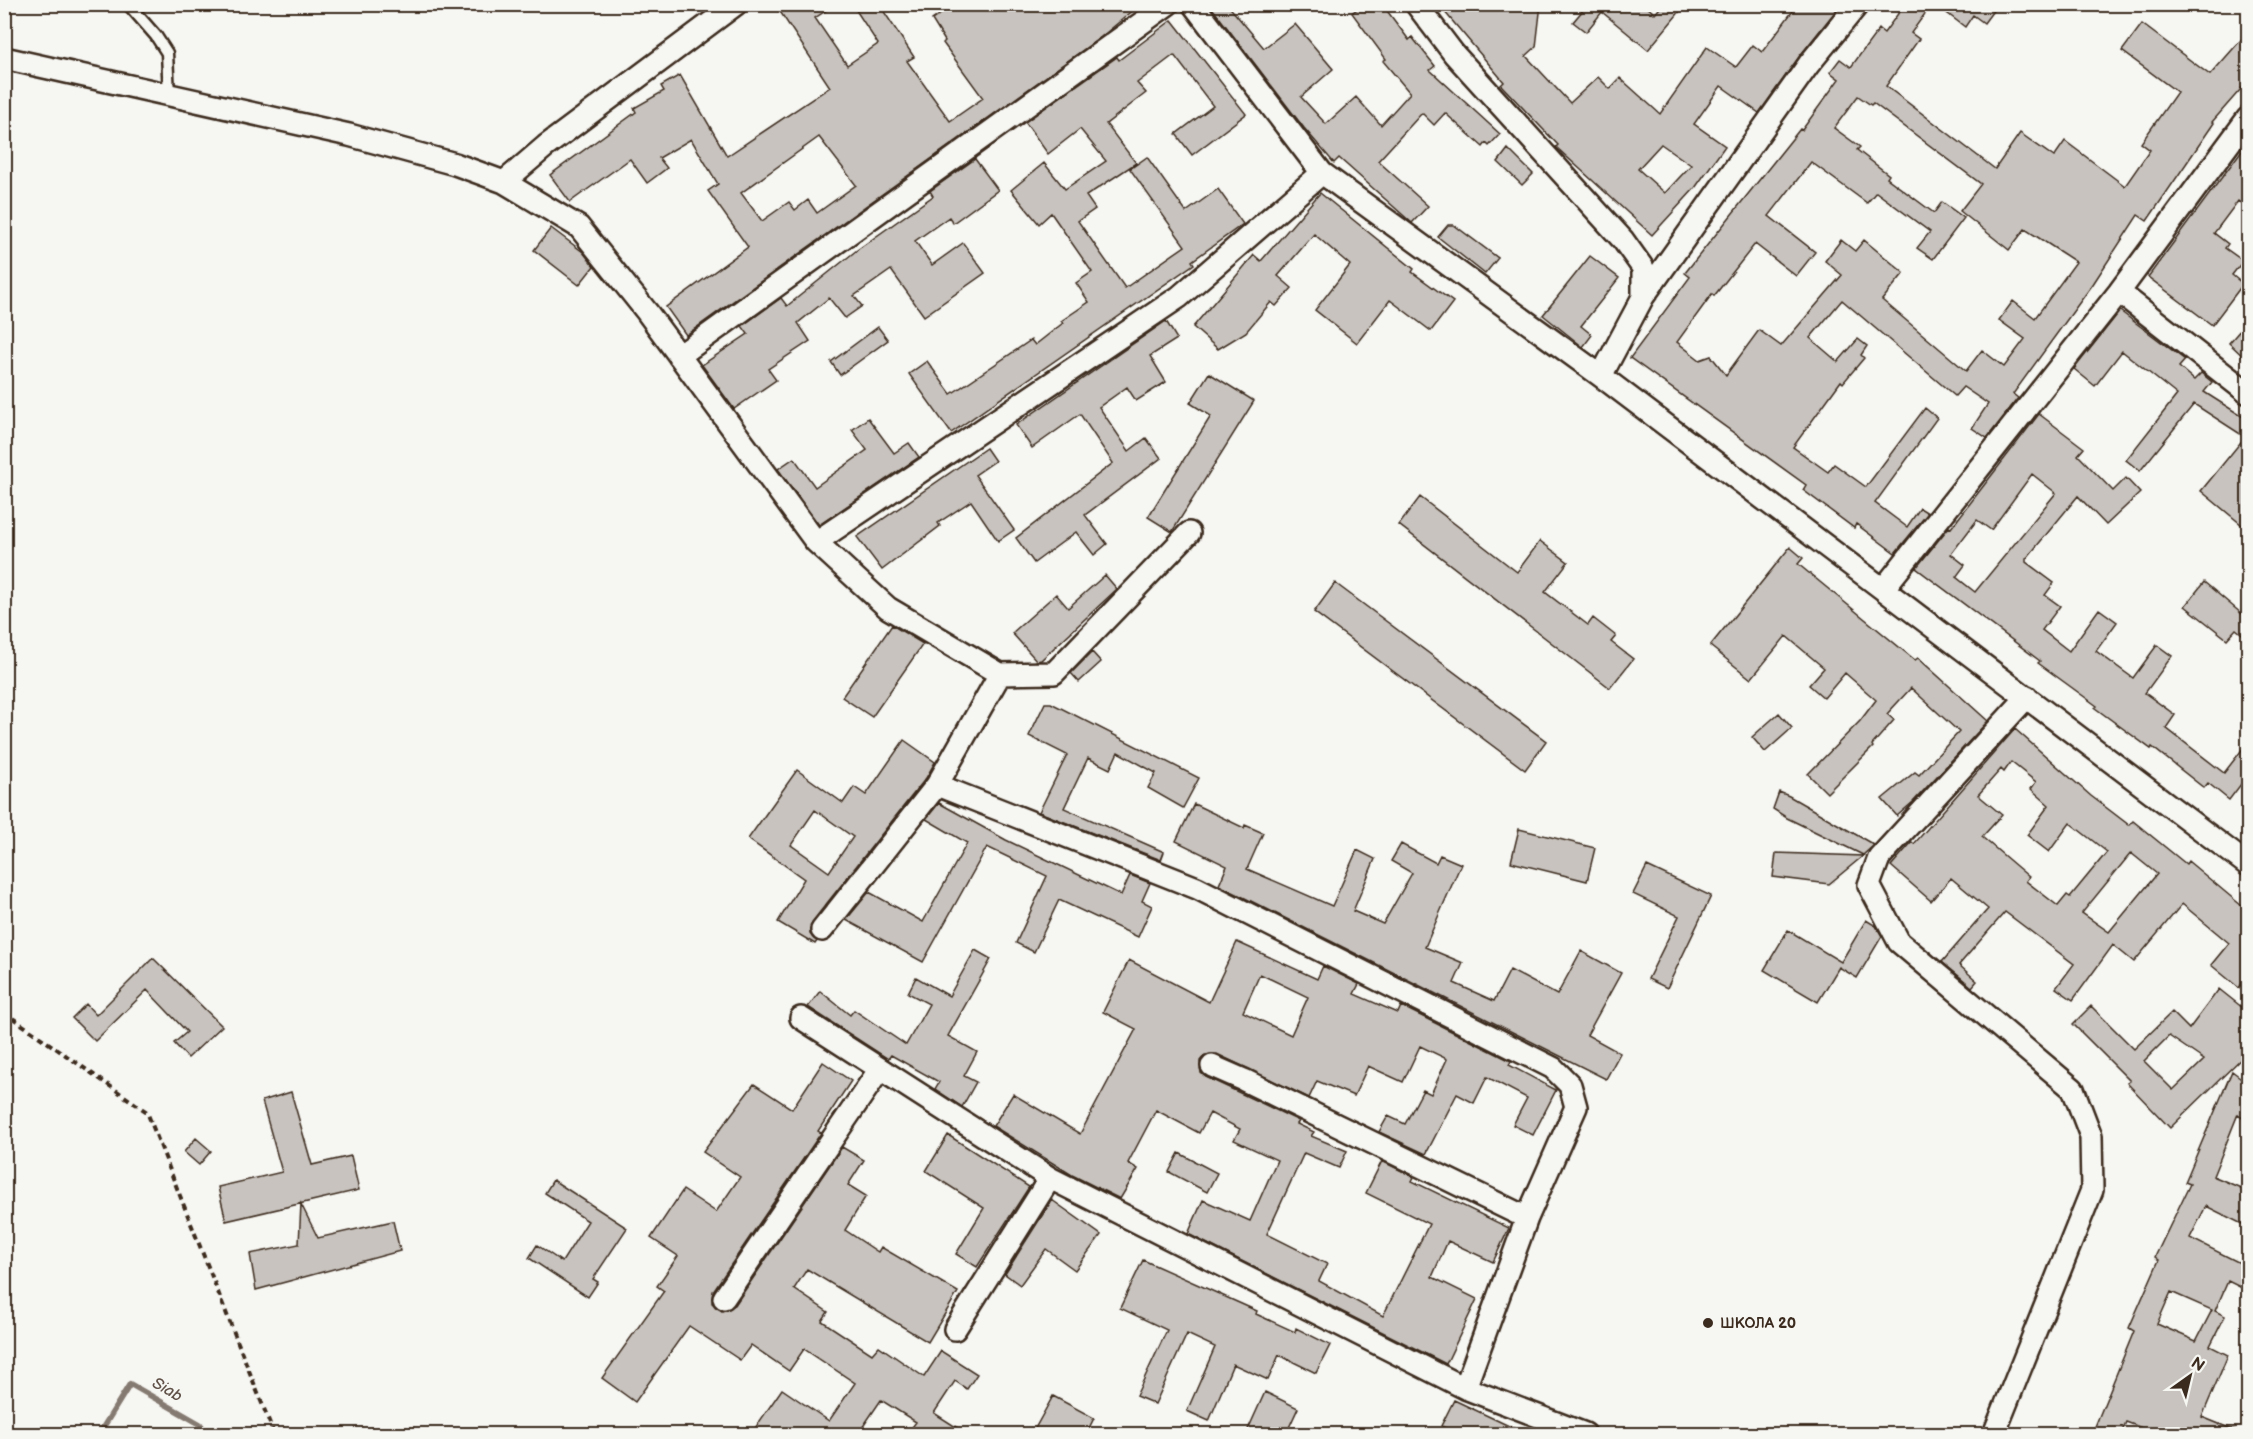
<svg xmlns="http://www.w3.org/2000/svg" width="2253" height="1439" font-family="'Balsamiq Sans',sans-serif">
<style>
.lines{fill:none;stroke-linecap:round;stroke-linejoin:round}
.stream{stroke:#857a71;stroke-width:6}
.building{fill:#c8c3be;stroke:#3b2a1e;stroke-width:1.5;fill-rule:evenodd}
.lane-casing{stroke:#3b2a1e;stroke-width:15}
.street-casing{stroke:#3b2a1e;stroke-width:26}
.path{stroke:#3b2a1e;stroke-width:4;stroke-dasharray:6 4.5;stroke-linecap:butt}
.lane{stroke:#f6f6f2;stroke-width:10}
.street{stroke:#f6f6f2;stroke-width:21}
.poi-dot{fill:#3b2a1e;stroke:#f6f6f2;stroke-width:2}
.labels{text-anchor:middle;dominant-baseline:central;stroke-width:6;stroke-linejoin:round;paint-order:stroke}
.poi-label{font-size:15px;font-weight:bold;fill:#3b2a1e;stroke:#f6f6f2;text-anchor:start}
.water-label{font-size:16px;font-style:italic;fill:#605248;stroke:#f6f6f2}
</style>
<rect width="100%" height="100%" fill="#f6f6f2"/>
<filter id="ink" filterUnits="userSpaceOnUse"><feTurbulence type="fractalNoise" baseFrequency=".0167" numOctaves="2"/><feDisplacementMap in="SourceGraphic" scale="12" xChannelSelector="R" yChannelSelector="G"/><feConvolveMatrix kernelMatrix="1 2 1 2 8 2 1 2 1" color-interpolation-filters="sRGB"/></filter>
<g filter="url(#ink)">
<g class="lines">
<path class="stream" d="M99 1434 130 1384 200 1424 207 1434"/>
</g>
<path class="building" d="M775 4H836L815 18 847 65 878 44 852 4H879L914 57 907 61 950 121 983 98 943 43 945 41 932 20 955 4H1141L1101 37 686 335 666 307 748 247 708 191 718 184 691 139 659 158 667 168 647 183 630 159 570 202 550 175 636 112 634 108 664 91 661 86 680 75 727 156 830 87ZM819 137 856 185 817 213 808 200 795 210 789 202 762 221 741 193Z
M1209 4H1227L1264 48 1295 24 1333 69 1301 97 1326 124 1356 97 1381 125 1410 93 1383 61 1386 59 1352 13 1363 4H1382L1409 40 1412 37 1435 66 1430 70 1500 134 1489 146 1486 143 1483 147 1445 113 1434 125 1422 113 1378 161 1428 206 1412 223 1339 158 1334 163 1304 128Z
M1438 4H1541L1536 47 1526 56 1570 103 1598 77 1610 89 1620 78 1660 114 1707 47 1736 67 1753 45 1762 52 1798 4H1841L1799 57 1759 113 1721 86 1694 124 1725 146 1695 188 1652 235 1556 147 1558 145 1501 85 1504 82ZM1661 144 1691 165 1665 193 1638 169Z
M1588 4H1644L1655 14 1663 4H1686L1648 50 1602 12 1586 32 1573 22Z
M1905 4H1932L1911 33 1919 39 1886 86 1995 169 2020 133 2054 157 2065 141 2125 186 2150 150 2141 143 2177 92 2122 51 2142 24 2210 75 2248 32V81L2212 122 2214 123 2147 221 2138 215 2093 284 2013 394 2018 398 1987 438 1972 428 1988 404 1963 387 1955 396 1842 300 1810 338 1838 362 1858 339 1867 346 1861 355 1864 358 1843 383 1841 381 1793 447 1828 472 1834 464 1866 487 1925 408 1937 418 1875 503 1907 527 1920 508 1928 513 1895 553 1856 524 1854 528 1803 490 1806 485 1630 358 1690 277 1685 273 1800 129 1802 130 1839 79 1830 72 1840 59 1851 67 1879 29 1884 33ZM1858 96 1871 105 1873 103 1981 184 1960 211 2009 250 2025 229 2076 262 2035 318 2013 301 1999 320 2025 339 2004 367 1982 350 1966 371 1882 300 1904 273 1864 240 1855 251 1841 240 1825 261 1842 275 1781 346 1759 330 1726 375 1711 356 1700 360 1677 342 1712 294 1714 296 1755 244 1796 276 1815 252 1769 216 1811 162 1867 203 1876 192 1930 232 1917 248 1933 259 1964 218 1942 202 1934 213 1887 178 1889 175 1857 150 1860 147 1834 128Z
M1935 4H1998L1984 23 1973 15 1965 27Z
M1172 20 1246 114 1192 155 1176 134 1213 106 1174 55 1137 83 1146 93 1106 124 1136 163 1086 196 1095 209 1078 221 1125 288 1185 246 1130 169 1147 157 1186 212 1218 189 1243 224 1192 261 1194 264 951 433 909 374 927 361 951 394 1031 340 1035 345 1063 323 1061 321 1089 302 1076 283 1092 272 1051 213 1039 224 1011 190 1044 163 1065 189 1106 161 1080 129 1048 154 1025 122 1117 57 1119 60Z
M2248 142V195L2242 204 2238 201 2214 233 2228 244 2225 248 2243 261 2232 275 2243 284 2212 325 2148 277Z
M1508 149 1533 174 1522 185 1498 162Z
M975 159 998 190 953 223 949 217 915 241 932 265 963 243 985 273 924 316 891 270 854 296 862 306 845 318 829 298 798 323 810 341 768 369 776 380 734 409 702 365 748 334 742 326 781 298 787 306 857 250 933 196 930 191Z
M1320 193 1414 269 1412 272 1453 302 1431 331 1390 300 1357 343 1315 310 1350 265 1314 234 1278 276 1292 288 1276 306 1271 302 1246 332 1218 349 1193 327 1254 255 1261 261Z
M1448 225H1454L1498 258 1485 274 1438 237Z
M551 228 583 252 594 266 579 285 534 250Z
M1590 256 1619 278 1581 326 1592 335 1583 347 1543 315Z
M2120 311 2185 360 2179 367 2194 380 2201 373 2212 382 2204 392 2248 420V530L2201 491 2245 437 2194 404 2140 471 2126 460 2177 395 2122 351 2095 386 2074 369Z
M1166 321 1177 339 1150 356 1166 382 1136 401 1127 387 1099 407 1129 451 1146 438 1161 458 1085 515 1107 544 1094 555 1076 532 1034 563 1016 538 1113 463 1080 414 1032 448 1016 425Z
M2248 321V361L2229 343Z
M878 327 888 340 840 375 831 362Z
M1209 373 1254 401 1172 532 1148 517 1211 416 1190 403Z
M2039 414 2084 448 2078 455 2113 491 2126 478 2140 493 2106 525 2078 496 2026 559V562L2054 583 2045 595 2060 606 2042 630 2069 651 2099 609 2117 622 2096 651 2133 678 2157 645 2172 656 2145 693 2175 715 2166 728 2224 773 2248 742V775L2229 800 2208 783 2204 788 2152 747 2151 749 2095 708 2097 706 2038 663 2040 661 1916 568 1949 527 1951 528ZM2032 474 2056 493 1975 592 1956 577 1965 565 1951 554 1977 520 1991 530Z
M868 418 894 453 909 443 919 457 819 525 778 469 794 458 815 487 867 450 852 430Z
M986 448 995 461 975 475 1014 530 998 541 971 501 938 523 940 526 882 570 857 537Z
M1420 497 1517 572 1540 541 1568 562 1545 592 1588 625 1593 618 1616 636 1611 642 1633 659 1610 688 1399 525Z
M1790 547 1803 558 1798 564 1915 660 1918 658 1988 721 1913 802 1897 816 1882 799 1915 772 1919 775 1959 732 1911 688 1887 714 1894 720 1872 745 1873 747 1827 793 1808 774 1860 721 1876 700 1845 673 1824 698 1809 685 1824 668 1786 636 1751 679 1710 646Z
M1105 575 1117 589 1041 660 1037 661 1012 633 1056 594 1068 608Z
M2204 582 2248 619V639L2236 629 2227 639 2185 606Z
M1335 583 1546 741 1525 770 1314 612Z
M892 625 923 644 872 717 842 697Z
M1092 652 1101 662 1079 682 1071 673Z
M1045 703H1051L1199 778 1183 808 1148 788 1156 773 1118 752 1110 769 1088 758 1064 808 1164 852 1161 860 1039 812 1067 755 1029 736Z
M1779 713 1792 728 1765 752 1752 737Z
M2015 729 2091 796 2129 825 2133 821 2186 864 2188 861 2248 911V975L2239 988 2211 965 2229 943 2182 904 2134 962 2113 945 2073 1000 2056 988 2074 964 2005 912 1959 965 1977 981 1972 987 1942 962 1988 909 1951 878 1931 901 1891 866 1912 842 1914 844ZM2011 762 2036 782 2031 789 2049 805 2027 835 2049 852 2070 823 2107 852 2070 897 2067 895 2058 906 2026 881 2029 877 1982 837 2002 815 1978 795 2001 769 2004 772ZM2131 853 2157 874 2109 932 2082 913Z
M904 740 935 762 926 778 812 922 810 934 817 941 815 944 778 922 804 879 748 839 797 770 843 803 854 787 866 795ZM815 810 853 837 829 872 791 845Z
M1779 792 1789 796 1874 845 1863 855 1787 818 1773 809Z
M939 803 1006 840 1121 895 1130 875 1150 883 1142 901 1152 906 1138 937 1059 900 1034 952 1016 943 1047 876 987 847 923 962 846 920 869 892 923 922 967 843 926 819Z
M1194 804 1244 828 1245 825 1263 833 1247 869 1332 906 1357 850 1375 859 1353 911 1383 924 1412 873 1391 861 1401 844 1436 863 1440 855 1461 864 1425 947 1463 963 1454 983 1494 1001 1510 970 1557 995 1581 951 1621 973 1587 1035 1620 1053 1606 1079 1219 885 1227 866 1176 841Z
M1519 829 1595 848 1587 881 1511 862Z
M1776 853 1863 856 1829 884 1773 877Z
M1647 866 1711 896 1667 988 1648 979 1679 916 1633 894Z
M1866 920 1876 926 1882 936 1857 978 1839 967 1818 1002 1764 970 1788 930 1841 962Z
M1237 942 1317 979 1323 966 1359 984 1354 994 1398 1013 1401 1006 1511 1061 1509 1065 1556 1090 1533 1135 1513 1125 1527 1098 1487 1077 1474 1103 1457 1094 1426 1154 1379 1132 1388 1116 1405 1124 1423 1090 1431 1094 1447 1059 1420 1046 1403 1082 1368 1066 1354 1096 1317 1081 1309 1098 1217 1054 1205 1055 1200 1061 1201 1073 1206 1077 1299 1121 1297 1124 1314 1132 1311 1136 1347 1151 1339 1168 1304 1153 1267 1234 1327 1264 1319 1281 1383 1316 1429 1224 1366 1193 1382 1161 1414 1177 1412 1181 1509 1228 1493 1262 1448 1241 1432 1277 1477 1299 1446 1364 1188 1234 1203 1200 1250 1221 1277 1160 1234 1140 1240 1129 1210 1113 1199 1133 1156 1110 1128 1163 1138 1169 1120 1199 1072 1175 993 1126 1013 1094 1080 1134 1136 1029 1103 1012 1129 960 1209 1002ZM1260 974 1308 997 1291 1035 1243 1012Z
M975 950 991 959 948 1036 977 1052 964 1076 976 1082 962 1107 935 1089 939 1082 891 1055 888 1059 808 1007 820 991 850 1015 854 1010 906 1045 929 1004 908 993 916 977 949 996Z
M153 958 222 1026 188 1058 174 1043 187 1032 147 990 95 1041 72 1018 86 1004 96 1015Z
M2219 989 2248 1012V1052L2170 1128 2127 1083 2130 1081 2073 1024 2091 1006 2134 1049 2172 1012 2189 1029ZM2169 1036 2204 1060 2173 1090 2144 1061Z
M823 1062 851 1081 818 1131 821 1133 713 1291 712 1303 722 1311 735 1305 842 1147 864 1160 848 1185 866 1196 845 1230 878 1252 881 1247 958 1292 928 1342 807 1269 794 1289 828 1312 822 1321 872 1354 879 1346 924 1377 941 1351 977 1374 967 1389 955 1381 934 1413 967 1434H907L916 1422 881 1400 858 1434H751L782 1389 829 1421 855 1383 804 1349 789 1371 751 1345 740 1360 689 1326 635 1402 602 1378 664 1291 657 1286 678 1256 651 1238 683 1190 716 1212 740 1177 703 1152 754 1084 792 1109Z
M2232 1071 2248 1083V1121L2238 1114 2213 1176 2248 1191V1227L2206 1206 2190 1238 2248 1267V1291L2228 1281 2215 1311 2225 1316 2210 1346 2228 1355 2202 1417 2244 1434H2158L2126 1422 2121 1434H2092L2134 1331 2129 1328 2159 1260 2155 1257 2190 1184 2185 1182ZM2171 1292 2212 1310 2196 1341 2157 1324Z
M291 1092 312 1165 351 1156 359 1190 226 1221 218 1187 282 1172 262 1101Z
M948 1135 1029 1187 977 1267 956 1254 984 1208 926 1171Z
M196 1138 211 1151 199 1165 184 1152Z
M1179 1153 1217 1173 1207 1192 1169 1172Z
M553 1180 627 1228 593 1279 598 1282 588 1297 529 1258 537 1245 562 1262 588 1221 545 1193Z
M1052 1200 1101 1235 1075 1270 1046 1249 1020 1285 1005 1274Z
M301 1204 318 1238 393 1221 400 1251 256 1290 250 1254 299 1244Z
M1143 1260 1257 1311 1256 1314 1295 1332 1296 1328 1330 1345 1316 1373 1279 1355 1268 1380 1233 1364 1209 1421 1187 1411 1215 1347 1187 1334 1155 1404 1136 1396 1167 1330 1120 1308Z
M1265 1392 1298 1408 1286 1434H1246Z
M1053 1396 1094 1418 1086 1434H1032Z
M1454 1400 1526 1434H1459L1441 1426Z"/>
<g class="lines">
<g class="lane-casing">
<path id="lane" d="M128 4 156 36 167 53 169 95"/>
</g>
<g class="street-casing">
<path id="street" d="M1193 4 1322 173 1601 376 2248 865
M1416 4 1454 54 1623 240 1643 268V297
M4 58 349 135 455 164 504 182 579 227 647 312 816 542 888 608 1000 674 937 785 822 930
M504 182 546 146 736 4
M2119 292 2248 393
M679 356 1168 4
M1601 376 1643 297 1809 64 1858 4
M816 542 1179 297 1322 173
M1884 588 2119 292 2248 118
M1000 674 1054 673 1189 533
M937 785 1197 888 1553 1068 1570 1085 1576 1107 1527 1218 1465 1388
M801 1018 1050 1178 1465 1388 1585 1434
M1212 1066 1244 1080 1527 1218
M724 1298 880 1069
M955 1329 1050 1178
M1994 1434 2092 1190 2091 1136 2073 1089 1899 942 1869 885 1879 858 2027 697"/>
</g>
<path class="path" d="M4 1012 147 1112 274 1434"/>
<use href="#lane" class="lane"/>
<use href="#street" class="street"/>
</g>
</g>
<circle class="poi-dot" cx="1708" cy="1323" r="6"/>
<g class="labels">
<g class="poi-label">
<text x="1720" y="1323">ШКОЛА 20</text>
</g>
<g class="water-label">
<text transform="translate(167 1390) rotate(30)">Siab</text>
</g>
</g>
<rect width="2253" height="1439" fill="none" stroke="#f6f6f2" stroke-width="24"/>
<rect x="12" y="12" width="2229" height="1415" fill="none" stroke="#3b2a1e" stroke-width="2" filter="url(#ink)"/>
<g transform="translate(2190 1376) rotate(34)" stroke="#f6f6f2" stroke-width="4.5" paint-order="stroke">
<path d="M0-4.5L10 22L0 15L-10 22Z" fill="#3b2a1e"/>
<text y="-9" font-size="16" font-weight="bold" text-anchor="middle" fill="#3b2a1e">N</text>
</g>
</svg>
